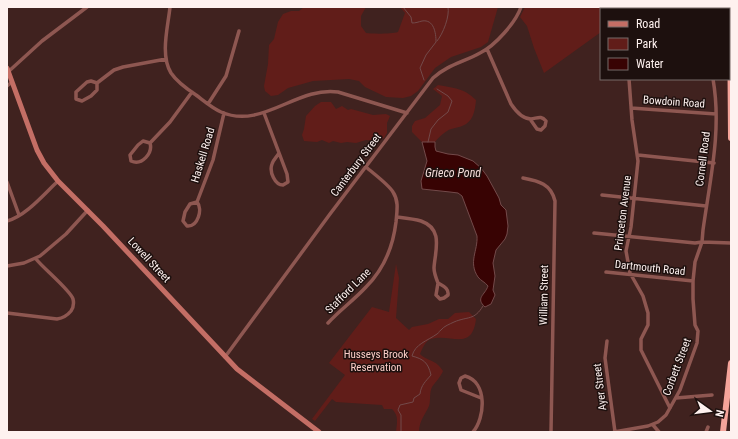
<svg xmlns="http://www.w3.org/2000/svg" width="738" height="439" font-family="'Roboto Condensed',sans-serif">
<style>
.green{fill:#611d19}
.water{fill:#380303;stroke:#734a4a}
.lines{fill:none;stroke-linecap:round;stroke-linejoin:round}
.stream{stroke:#734a4a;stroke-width:1}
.street{stroke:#8e5751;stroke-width:3.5}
.secondary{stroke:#c46e65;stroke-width:5}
.highway{stroke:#f5a49a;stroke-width:6}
.labels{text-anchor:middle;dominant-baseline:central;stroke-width:3;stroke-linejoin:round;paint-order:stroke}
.street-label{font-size:11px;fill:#fef1ef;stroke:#1d100e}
.park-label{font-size:11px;fill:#faccc6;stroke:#1d100e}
.water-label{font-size:12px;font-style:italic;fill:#f2dad7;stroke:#1d100e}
</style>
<rect width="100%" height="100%" fill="#40221f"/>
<path class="green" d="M304 7H366L361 16V26L366 33C372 34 392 34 398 32L405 13 400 7H498L488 42 481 47 451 57 435 68 418 91 411 96 403 98 386 97 365 87 359 81 349 79 313 81 288 88 278 95 271 96 265 91 264 86 268 64 269 45 274 39 278 22 283 14 291 11H299Z
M525 7H700V9H601V32L544 73 534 48 527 26 520 17Z
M438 85C454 88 464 88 476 100 475 111 473 122 462 126 457 128 451 128 447 131 442 134 438 138 435 142H422L412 132V126L415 121 425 118 440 105 442 96 433 89Z
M321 102H331L336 109 342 106 348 110 351 109 373 115 386 114 390 116 387 123V133L384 138 376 141 366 140 356 143 347 142 341 143 333 141 329 143 322 140 317 142 304 141 302 135 304 129 306 116 315 106Z
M396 264 399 278 396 318 409 330 412 327 428 324 439 319H448L455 313 469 312 476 319C472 352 451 333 431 339 426 340 422 349 420 354 428 362 436 359 443 371 440 378 436 381 432 387 429 393 431 400 429 406 425 415 419 421 419 432H396C397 422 399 416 392 409H384L382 405 336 402 332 399 315 421 312 419 345 375 329 363 372 307 389 312Z"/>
<path class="water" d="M422 142H435V147L436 151 448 154 458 155 473 161 481 168 487 176 499 198 501 205 506 210 508 226 507 234 505 239 496 250 493 263 495 276 493 290 495 295 491 304 485 307C475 298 485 295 488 286 485 282 481 281 478 277 468 262 478 251 477 236L462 196 458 193 450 192 422 189 421 181 427 161Z"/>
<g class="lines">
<path class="stream" d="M403 7 411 17 412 23C416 23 418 22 422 21 434 19 436 33 436 42L426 55 420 68 424 80
M437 41C443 34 450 16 448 7
M428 142 431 129 438 120 448 112 452 101 448 96 437 89
M401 432V415L398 410 400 405 413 402 414 398 420 394C421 385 426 381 431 375 428 362 423 359 412 356 415 344 427 341 437 334 441 331 437 333 441 330 444 326 450 324 454 322 468 316 474 321 483 306"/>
<path class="street" d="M170 7C168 27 160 55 171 73 177 82 187 89 196 95 204 101 212 108 221 112 262 130 297 86 338 92L407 113
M487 49 511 104C515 110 522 119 531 119 538 118 541 115 546 121L545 126 541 130 537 129 530 119
M8 72 42 41 87 7
M629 79 632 120 638 161 631 227 626 251 630 273 643 296 648 313V325L641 339V350L670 408
M97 83 91 81 87 82 76 92V99L82 101 91 96 97 90V83L114 70 123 67 166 59
M7 86 12 82
M208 104 226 76 239 31
M631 108 716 114
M264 113 287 174 288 182 283 185C275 185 269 172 272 164 273 160 277 157 279 153
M150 143 143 141 138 145 130 155 131 161C142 166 153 153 150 143L170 122 192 92
M638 155 714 163
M523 178C539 181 551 184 555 201L551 432
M7 182 19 215
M602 195 706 206
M197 202 190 204 185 212 183 221 187 226C198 227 203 209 197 202L213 160 224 113
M397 217C405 218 414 219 421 221 444 229 435 251 434 268 434 273 436 278 438 283 443 286 449 288 448 295L444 298 440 299 436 295 438 283
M7 221C26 216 44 194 58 181
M594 233 695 243 702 242 703 230C710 179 722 130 713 79
M7 266 24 263 40 256 66 234 88 210
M606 272 693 281
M7 313 57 319C63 318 67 316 71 311 73 308 74 303 73 299 71 291 43 268 36 259
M328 323C340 310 354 300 366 287 384 269 393 247 396 222 397 211 399 201 393 192 388 184 374 174 366 167
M607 341 605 358 615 432
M225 357 330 214 433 78C447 65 464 62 480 53 495 46 516 22 521 7
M676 398 712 395
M653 425 659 432
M473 432C485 418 488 382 465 376L461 378 459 383 461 390 481 398
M614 432 648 426 658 422 666 415 680 390 697 343 698 331 695 325 693 299V281L695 262 702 242 731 243
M706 432 708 427"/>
<path class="secondary" d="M7 68 37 150 44 163 58 181 103 226 237 369 319 432"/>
<path class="highway" d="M730 7 731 138
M723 432 731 363"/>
</g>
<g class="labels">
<g class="street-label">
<text transform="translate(674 102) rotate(4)">Bowdoin Road</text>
<text transform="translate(203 155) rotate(-73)">Haskell Road</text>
<text transform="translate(703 159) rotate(-83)">Cornell Road</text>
<text transform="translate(356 165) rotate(-53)">Canterbury Street</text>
<text transform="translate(623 213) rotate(-83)">Princeton Avenue</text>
<text transform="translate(149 260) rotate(47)">Lowell Street</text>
<text transform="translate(650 268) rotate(6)">Dartmouth Road</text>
<text transform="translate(348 291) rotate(-45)">Stafford Lane</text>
<text transform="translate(544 295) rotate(-89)">William Street</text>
<text transform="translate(677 367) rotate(-69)">Corbett Street</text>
<text transform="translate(600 387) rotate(-97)">Ayer Street</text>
</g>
<g class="park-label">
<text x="376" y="354">Husseys Brook<tspan x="376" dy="13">Reservation</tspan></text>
</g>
<g class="water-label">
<text x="453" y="173">Grieco Pond</text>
</g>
</g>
<rect width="738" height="439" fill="none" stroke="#fef1ef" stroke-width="16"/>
<rect x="600" y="8" width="130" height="72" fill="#1d100e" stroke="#776a68"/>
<rect x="608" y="21" width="20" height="6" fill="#c46e65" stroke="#776a68"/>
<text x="636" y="28" font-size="12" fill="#fef1ef">Road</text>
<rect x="608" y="38" width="20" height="12" fill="#611d19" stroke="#776a68"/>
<text x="636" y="48" font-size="12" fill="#fef1ef">Park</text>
<rect x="608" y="58" width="20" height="12" fill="#380303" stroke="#776a68"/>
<text x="636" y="68" font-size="12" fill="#fef1ef">Water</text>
<g transform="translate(710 411) rotate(104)" stroke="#1d100e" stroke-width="3" paint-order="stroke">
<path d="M0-3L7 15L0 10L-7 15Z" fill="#fef1ef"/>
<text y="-6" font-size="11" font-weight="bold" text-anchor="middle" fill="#fef1ef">N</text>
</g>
</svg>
